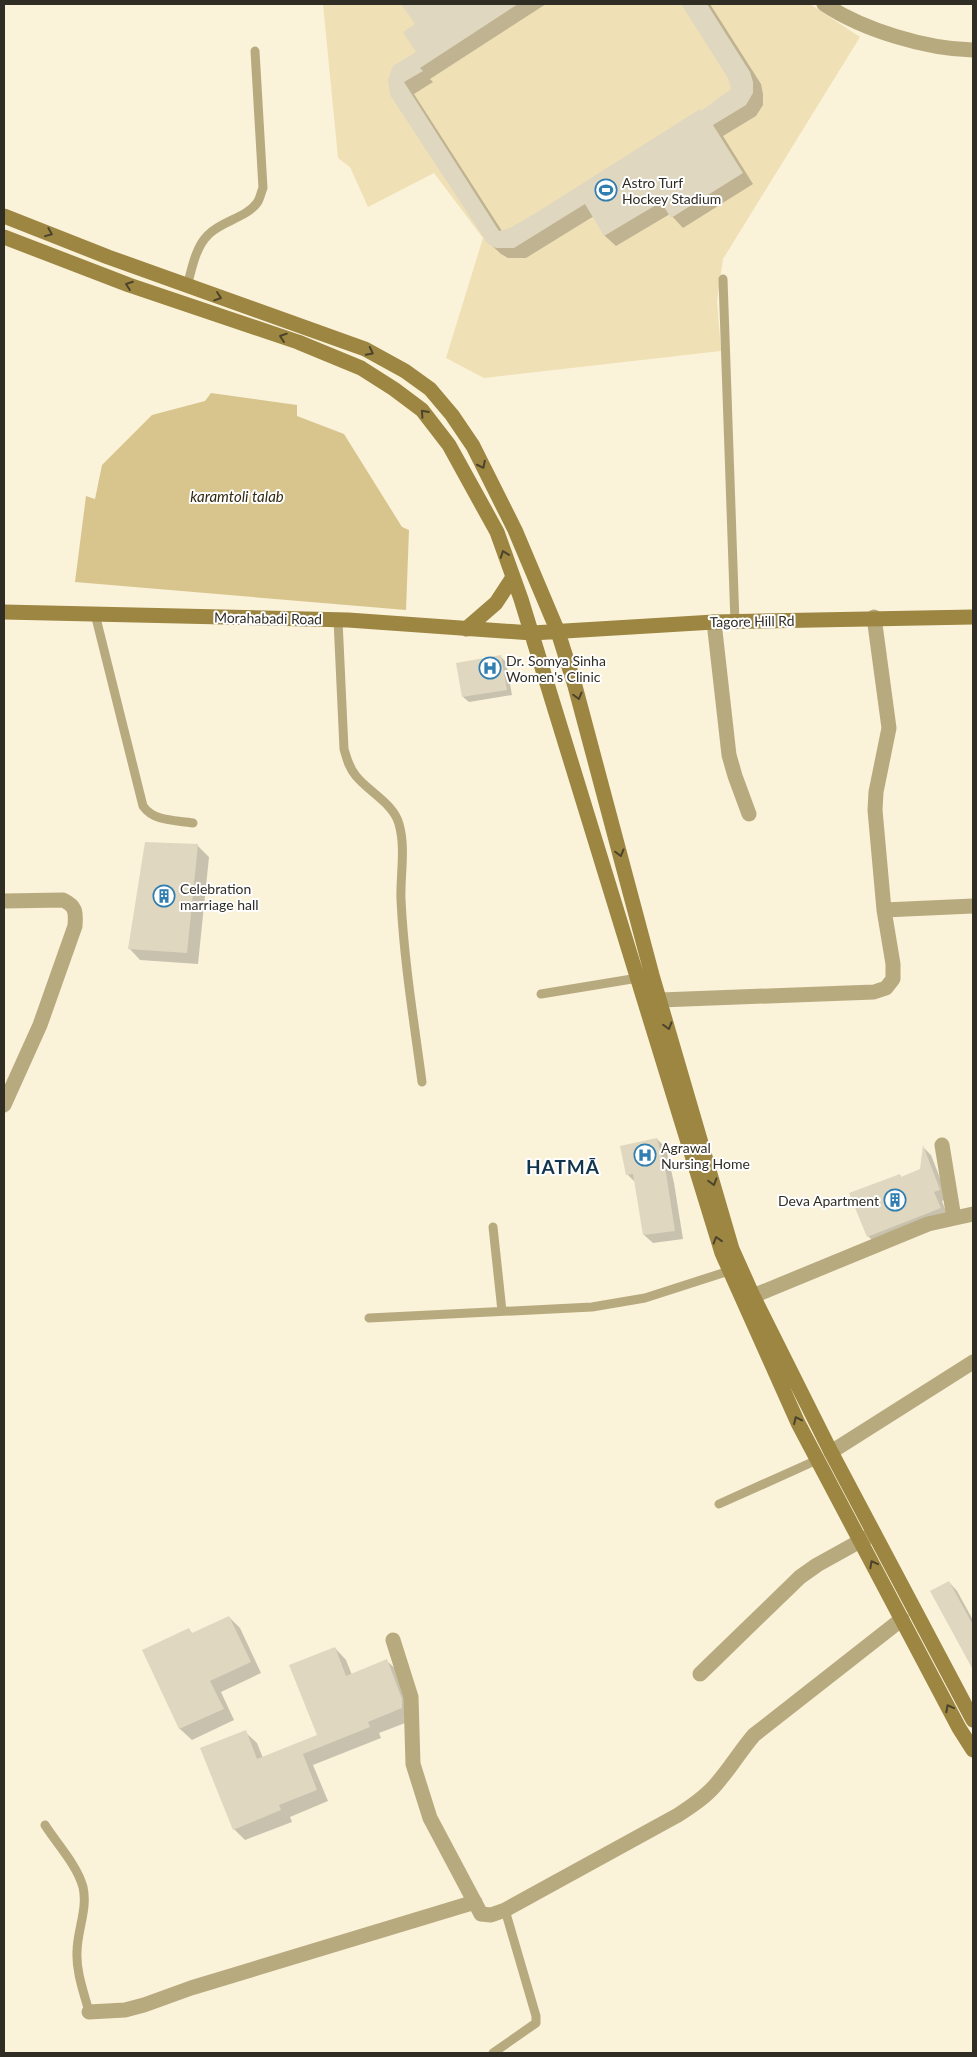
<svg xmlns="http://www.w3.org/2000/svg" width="977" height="2057" font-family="Lato,sans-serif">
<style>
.green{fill:#efe0b6}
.water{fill:#d8c58e}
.shadow{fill:#0003}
.building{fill:#dfd7bf}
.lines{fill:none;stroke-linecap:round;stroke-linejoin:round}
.lane{stroke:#b8aa7f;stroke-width:9}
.street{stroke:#b8aa7f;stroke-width:15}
.secondary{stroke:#9c8641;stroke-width:15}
.oneway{stroke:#4b432b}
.labels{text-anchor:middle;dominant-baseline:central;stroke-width:4;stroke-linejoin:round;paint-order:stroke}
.poi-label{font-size:14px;fill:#302d24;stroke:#fff;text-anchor:start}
.street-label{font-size:14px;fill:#302d24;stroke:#fff}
.water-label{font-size:15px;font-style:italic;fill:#322a10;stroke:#fff}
.district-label{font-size:19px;font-weight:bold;letter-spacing:1px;fill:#10354d;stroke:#fff}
</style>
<rect width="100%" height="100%" fill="#fbf2da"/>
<path class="green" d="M323 4H810L860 37 723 259 717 301 721 351 484 378 446 358 483 238 434 173 368 207 350 167 338 158Z"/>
<path class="water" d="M211 393 297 405V416L344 434 402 527 409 530 406 610 75 582 86 496 95 499 102 465 152 415 205 401Z"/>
<path class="shadow" d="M403 4H546L430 79 433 82 414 94 502 231 511 229 701 112 733 89 730 78 682 4H710L761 84 763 94V105L756 116 723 136 753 184 683 228 670 214 616 246 605 236 594 216 526 258H508L501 254 489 243 389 80 418 52 416 24Z
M500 656 506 662 512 695 469 702 463 697Z
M197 845 209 857 198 964 140 960 129 948Z
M657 1139 666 1148 674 1183 683 1239 653 1243 644 1235 636 1183 628 1175Z
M924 1148 931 1155 947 1196 948 1198 942 1201 948 1217 877 1245 868 1236 900 1175 902 1178 921 1170Z
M949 1582 957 1591 973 1620V1668L932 1592Z
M229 1617 240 1628 261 1673 221 1692 234 1720 192 1740 180 1729 144 1651 189 1630 193 1634Z
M335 1648 346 1660 352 1675 387 1661 399 1672 413 1720 379 1733 381 1738 313 1765 328 1801 290 1817 292 1822 245 1840 234 1829 245 1732 257 1743 263 1758 319 1736Z"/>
<path class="building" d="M401 4H518L420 68 423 71 404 82 499 231 510 228 539 211 700 109 701 111 731 89 728 78 681 4H707L750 72 753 82V93L746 105 713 125 743 173 671 218 661 202 604 236 585 204 514 248H496L488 244 390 95 388 80 393 66 416 52 403 32 415 24Z
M501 655 507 690 462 697 456 663Z
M145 842 198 844 187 953 128 949Z
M657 1138 666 1173 675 1231 643 1235 633 1174 626 1175 620 1146Z
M923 1145 939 1187 940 1190 934 1192 941 1208 867 1237 849 1193 900 1174 901 1177 920 1169Z
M949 1581 973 1625V1670L930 1591Z
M229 1616 251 1662 210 1681 224 1709 179 1729 142 1650 189 1628 192 1633Z
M335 1647 346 1676 387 1659 402 1699V1708L368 1722 370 1727 303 1754 317 1790 279 1805 281 1810 233 1830 200 1748 246 1730 257 1759 317 1735 289 1665Z"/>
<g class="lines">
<path class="lane" d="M723 279 735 623
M187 286C192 269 195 248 208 235 221 221 246 218 257 203 260 199 261 192 263 188L255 51
M95 614 143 806C154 822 176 820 193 823
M338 620 344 749C347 759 349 768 356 776 369 792 394 804 399 824 406 848 400 876 401 900 404 961 414 1022 422 1082
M541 994 638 978
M493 1227 502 1311
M369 1318 592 1307 645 1298 729 1271
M719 1504 817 1460
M45 1825C57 1844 77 1865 83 1887 88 1909 77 1931 77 1952 76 1972 84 1993 89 2012
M493 2053 536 2023V2016L505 1910"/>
<path class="street" d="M824 4C863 30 926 49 973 50
M714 622 729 755 735 776 749 814
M4 901 63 900C76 906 76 912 75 926L40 1025 4 1105
M884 910 973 906
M660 1000 874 992 886 988 893 979V964L884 910 875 810 876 792 889 728 874 617
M942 1145 954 1218
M753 1296 928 1224 973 1214
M831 1452 973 1362
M393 1640 411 1697 413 1764 430 1818 481 1914 491 1915 505 1910 678 1815C692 1806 707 1796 718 1782 731 1767 741 1750 754 1735L902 1619
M700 1674 800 1577 817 1565 871 1535
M89 2012 125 2010 144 2005 191 1988 475 1902"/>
<path class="secondary" d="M4 216 108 257 365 349 405 371 430 389 452 415 473 446 515 530 558 632 575 686 652 975 732 1249 753 1296 831 1452 973 1720
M4 237 129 285 298 342 361 368 394 389 422 410 449 445 497 532 521 599 722 1253 798 1423 959 1728 973 1750
M4 612 348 620 532 633 714 622 973 617
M466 629 496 603 513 577"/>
</g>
<defs><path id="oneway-chevron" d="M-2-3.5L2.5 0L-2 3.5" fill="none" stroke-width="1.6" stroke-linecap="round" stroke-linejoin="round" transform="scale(1.25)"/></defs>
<g class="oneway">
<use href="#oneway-chevron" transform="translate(49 233) rotate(22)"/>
<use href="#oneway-chevron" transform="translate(129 285) rotate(-160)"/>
<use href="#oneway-chevron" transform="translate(218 297) rotate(19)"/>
<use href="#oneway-chevron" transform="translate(283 337) rotate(-161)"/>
<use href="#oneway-chevron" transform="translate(370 352) rotate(27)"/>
<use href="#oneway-chevron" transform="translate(424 413) rotate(-132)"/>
<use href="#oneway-chevron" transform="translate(482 465) rotate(63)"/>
<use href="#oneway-chevron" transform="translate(504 554) rotate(-110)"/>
<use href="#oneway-chevron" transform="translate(578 696) rotate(75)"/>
<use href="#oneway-chevron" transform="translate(620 853) rotate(75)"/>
<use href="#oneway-chevron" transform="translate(668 1026) rotate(74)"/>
<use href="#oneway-chevron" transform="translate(713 1182) rotate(74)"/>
<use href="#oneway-chevron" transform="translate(717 1240) rotate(-107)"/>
<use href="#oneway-chevron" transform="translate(797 1420) rotate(-115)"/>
<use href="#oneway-chevron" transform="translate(873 1564) rotate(-118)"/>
<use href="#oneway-chevron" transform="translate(949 1708) rotate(-118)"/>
</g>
<defs>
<g id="stadium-ring" transform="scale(1.125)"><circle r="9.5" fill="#fff" stroke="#317eb0" stroke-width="1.5"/><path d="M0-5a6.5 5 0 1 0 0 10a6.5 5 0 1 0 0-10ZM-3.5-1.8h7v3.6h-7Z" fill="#317eb0"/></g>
<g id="hospital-ring" transform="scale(1.125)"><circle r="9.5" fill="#fff" stroke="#317eb0" stroke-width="1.5"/><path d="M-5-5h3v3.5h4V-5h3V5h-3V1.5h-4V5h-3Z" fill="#317eb0"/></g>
<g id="building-ring" transform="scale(1.125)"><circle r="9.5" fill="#fff" stroke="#317eb0" stroke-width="1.5"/><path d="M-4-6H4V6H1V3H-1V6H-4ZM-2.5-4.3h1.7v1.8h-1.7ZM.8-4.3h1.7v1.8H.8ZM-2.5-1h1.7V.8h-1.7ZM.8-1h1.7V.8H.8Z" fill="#317eb0"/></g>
</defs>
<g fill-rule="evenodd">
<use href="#stadium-ring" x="606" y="190"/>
<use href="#hospital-ring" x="490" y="668"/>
<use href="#building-ring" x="164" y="896"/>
<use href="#hospital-ring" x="645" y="1155"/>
<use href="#building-ring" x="895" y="1200"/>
</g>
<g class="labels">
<g class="poi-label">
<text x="622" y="182">Astro Turf<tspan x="622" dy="16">Hockey Stadium</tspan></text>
<text x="506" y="660">Dr. Somya Sinha<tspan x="506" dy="16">Women's Clinic</tspan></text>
<text x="180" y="888">Celebration<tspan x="180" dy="16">marriage hall</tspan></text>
<text x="661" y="1147">Agrawal<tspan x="661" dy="16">Nursing Home</tspan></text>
<text x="879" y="1200" text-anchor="end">Deva Apartment</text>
</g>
<g class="street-label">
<text transform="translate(268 618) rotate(1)">Morahabadi Road</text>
<text transform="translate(752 621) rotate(-1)">Tagore Hill Rd</text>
</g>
<g class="water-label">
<text x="237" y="496">karamtoli talab</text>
</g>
<g class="district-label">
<text x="563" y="1166">HATMĀ</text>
</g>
</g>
<rect width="977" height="2057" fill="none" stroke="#302d24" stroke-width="10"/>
</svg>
